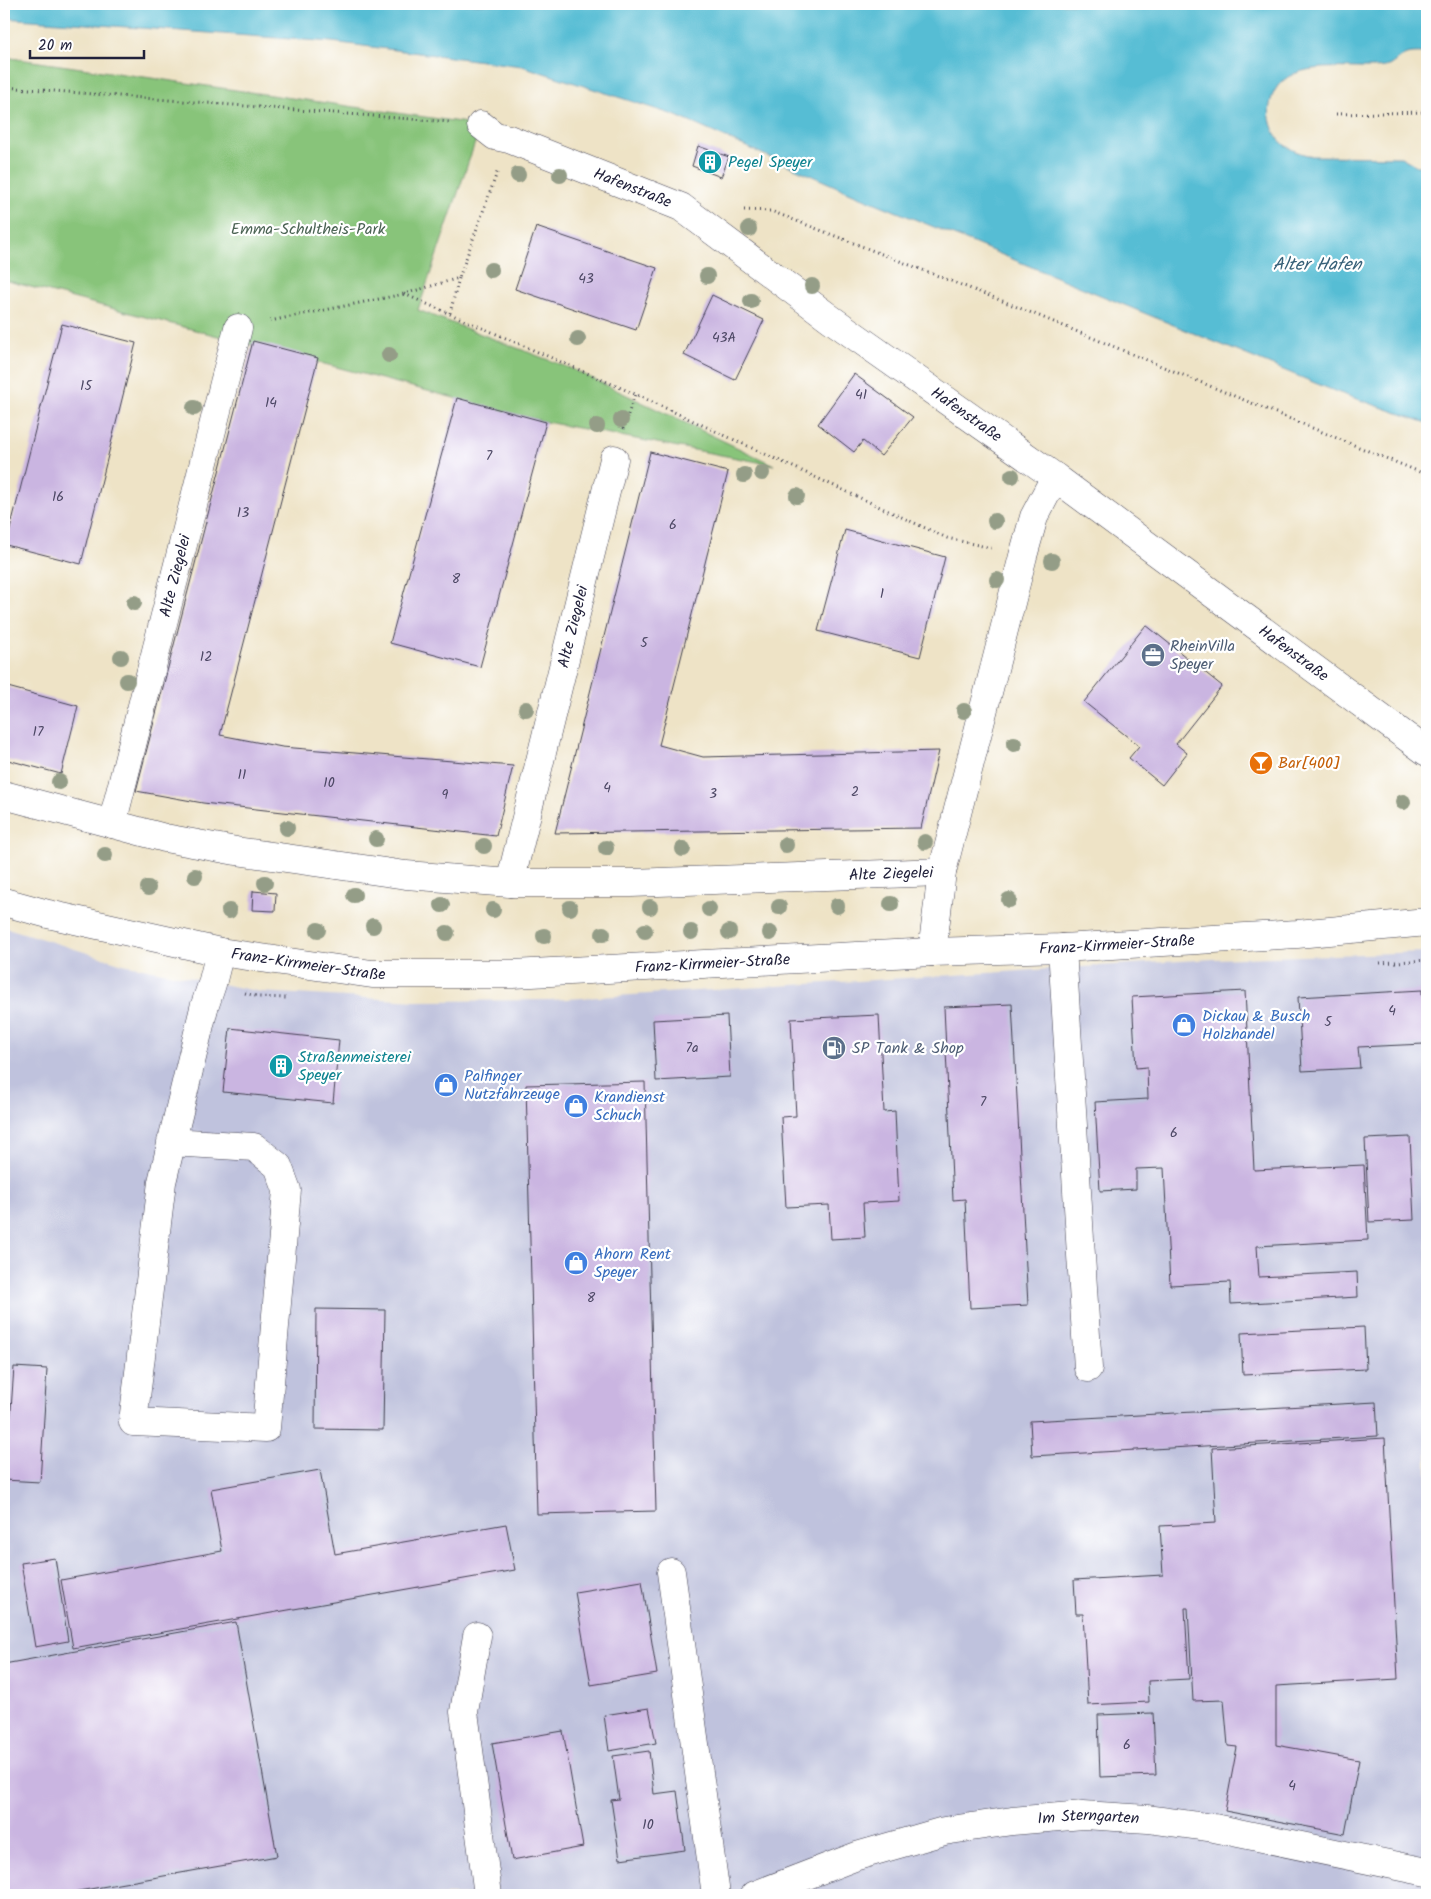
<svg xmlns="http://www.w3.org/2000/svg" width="1431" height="1899" font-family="Kalam,sans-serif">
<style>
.industrial{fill:#bfc2dd}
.green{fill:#88c47a;stroke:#55735a}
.water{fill:#56bdd4;stroke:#3c7088}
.building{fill:#cab5e1}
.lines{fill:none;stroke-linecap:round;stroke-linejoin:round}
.minor-casing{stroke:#413f50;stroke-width:29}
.path{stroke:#413f50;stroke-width:3;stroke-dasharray:1 4;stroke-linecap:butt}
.minor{stroke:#fff;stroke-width:28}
.tree{fill:#949d87}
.labels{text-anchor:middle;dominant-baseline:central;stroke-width:4.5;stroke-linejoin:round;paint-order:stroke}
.number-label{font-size:14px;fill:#4c4764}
.culture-label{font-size:16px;fill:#0d838f;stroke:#fff;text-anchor:start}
.street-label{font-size:16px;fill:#22223b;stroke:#fff}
.park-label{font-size:16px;fill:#4b6354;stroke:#fff}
.service-label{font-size:16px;fill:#4e5e75;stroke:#fff;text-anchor:start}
.food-label{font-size:16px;fill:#c56008;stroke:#fff;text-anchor:start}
.shop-label{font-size:16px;fill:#366cbe;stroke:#fff;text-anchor:start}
.water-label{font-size:18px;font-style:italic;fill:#376078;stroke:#fff}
</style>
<rect width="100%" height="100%" fill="#fff"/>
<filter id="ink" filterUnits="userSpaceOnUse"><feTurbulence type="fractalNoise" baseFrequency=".02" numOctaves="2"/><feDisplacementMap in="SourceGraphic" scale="10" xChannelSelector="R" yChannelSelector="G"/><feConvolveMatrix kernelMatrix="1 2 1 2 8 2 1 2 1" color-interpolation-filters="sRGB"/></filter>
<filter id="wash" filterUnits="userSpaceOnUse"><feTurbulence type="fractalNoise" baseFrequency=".0096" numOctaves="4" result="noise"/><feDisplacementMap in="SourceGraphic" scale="20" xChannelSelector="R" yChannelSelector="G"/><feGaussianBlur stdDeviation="1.12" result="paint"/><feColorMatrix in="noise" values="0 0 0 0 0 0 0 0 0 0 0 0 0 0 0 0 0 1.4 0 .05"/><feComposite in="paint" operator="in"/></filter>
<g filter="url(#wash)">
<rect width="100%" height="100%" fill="#eee3c6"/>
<path class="industrial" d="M4 927 123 964 261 992 416 1001 550 1000 1213 959 1427 952V1895H4Z"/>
<path class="green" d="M4 57 481 125 418 310 572 369 774 465 546 422 4 280Z"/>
<path class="water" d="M4 4H1427V53C1421 53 1410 52 1404 55 1398 58 1392 66 1385 67 1352 72 1293 56 1274 92 1268 105 1268 116 1273 129 1279 146 1296 153 1312 156L1401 157 1417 166H1427V423L1337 392 851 193 674 115 522 66 332 42 4 18Z"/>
<g id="blocks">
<path class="building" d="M698 146 729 157 721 177 692 166Z
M536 227 657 268 636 330 515 289Z
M712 295 764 320 735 380 684 355Z
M62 324 136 343 81 564 6 545Z
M253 341 318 358 220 735 282 747 513 766 496 836 203 803 136 791Z
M854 374 913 417 881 456 863 441 854 452 818 424Z
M457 398 546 422 480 667 390 643Z
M650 452 728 472 659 745 703 757 939 751 921 828 555 833Z
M845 530 945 557 920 657 818 631Z
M1146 625 1222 686 1176 744 1187 753 1162 785 1129 758 1139 746 1084 702Z
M4 686 78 706 61 774 4 759Z
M253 891 276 893 275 911 252 910Z
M1422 990V995H1427V1027L1424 1028V1044L1358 1047 1360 1068 1302 1071 1298 997Z
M1245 991 1254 1170 1364 1165 1368 1240 1257 1246 1259 1277 1357 1272 1358 1297 1231 1304 1230 1282 1170 1285 1164 1168 1136 1169V1189L1100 1191 1095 1102 1148 1099 1147 1067 1136 1068 1132 997Z
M1012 1004 1028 1305 970 1308 965 1199 953 1200 944 1007Z
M879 1015 884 1112 895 1111 899 1201 863 1203 865 1237 831 1239 829 1205 786 1207 781 1117 796 1116 791 1019Z
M727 1016 730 1077 656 1081 653 1020Z
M230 1028 339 1040 333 1103 223 1092Z
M645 1082 656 1511 537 1514 526 1085Z
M1410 1137 1414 1220 1369 1222 1365 1139Z
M316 1309 385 1310 383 1430 315 1429Z
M1364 1327 1366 1369 1243 1375 1241 1333Z
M14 1367 47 1369 40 1482 4 1480V1423L10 1424Z
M1376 1402 1378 1436 1032 1456 1030 1421Z
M1385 1438 1398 1679 1276 1686V1745L1359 1760 1345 1834 1225 1811 1237 1747 1228 1746 1224 1700 1193 1701 1188 1608H1185L1189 1679 1148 1681 1149 1702 1088 1705 1083 1614H1076L1074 1580 1163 1575 1160 1526 1216 1523 1212 1448Z
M320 1470 335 1554 506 1524 515 1570 73 1648 61 1580 222 1551 211 1489Z
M55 1558 68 1641 35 1647 21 1563Z
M642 1581 657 1674 591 1685 575 1592Z
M236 1622 277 1856 56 1895H4V1664Z
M649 1708 656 1743 609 1751 604 1715Z
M1153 1713 1156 1775 1100 1777 1098 1715Z
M563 1731 583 1847 512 1860 492 1743Z
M649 1751 654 1794 677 1791 685 1850 620 1859 611 1800 619 1799 613 1756Z"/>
</g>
</g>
<g filter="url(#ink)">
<use href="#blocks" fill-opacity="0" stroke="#413f50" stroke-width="1"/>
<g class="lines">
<g class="minor-casing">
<g id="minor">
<path id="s1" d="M481 125 495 136 509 139 681 207 831 319 1055 477 1427 752"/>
<path id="s2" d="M4 795 165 838 236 851 406 875 510 883H631L942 872"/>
<path id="s3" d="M112 824 238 328"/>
<path id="s4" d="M510 883 614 459"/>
<path id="s5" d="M4 902 48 914 220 952 372 974H513L932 952 1062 948 1297 934 1427 922"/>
<path d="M1062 948 1088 1368"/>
<path d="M932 952 942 872 1023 556 1034 517 1055 477"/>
<path d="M171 1142 254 1147 278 1166 287 1190 266 1428 133 1422 162 1182 204 1008 212 984 220 952"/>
<path d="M671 1572 716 1895"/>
<path d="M477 1636 464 1712 488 1895"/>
<path id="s6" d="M755 1895 857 1856 944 1831 1012 1821 1083 1815 1148 1819 1214 1828 1427 1872"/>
</g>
</g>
<path class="path" d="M4 87 449 122
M1336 114 1427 112
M744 210 771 211 1005 302 1427 475
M404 294 635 394 947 538 991 548
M450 313 459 278
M270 321 404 294 459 278 498 170
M623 429 635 394
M1380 963 1427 960
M245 993 259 997 286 998"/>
<use href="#minor" class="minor"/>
</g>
<g class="tree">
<circle cx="518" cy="175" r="8"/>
<circle cx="560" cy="175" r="8"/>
<circle cx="749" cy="229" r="8"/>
<circle cx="491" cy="270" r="8"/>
<circle cx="707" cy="276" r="8"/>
<circle cx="812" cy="286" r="8"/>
<circle cx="751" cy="301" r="8"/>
<circle cx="578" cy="339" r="8"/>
<circle cx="389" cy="355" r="8"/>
<circle cx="194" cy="408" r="8"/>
<circle cx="621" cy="420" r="8"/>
<circle cx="597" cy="426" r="8"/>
<circle cx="762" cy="473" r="8"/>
<circle cx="744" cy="475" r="8"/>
<circle cx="1012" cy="476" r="8"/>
<circle cx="797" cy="496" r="8"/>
<circle cx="995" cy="521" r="8"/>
<circle cx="1052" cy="561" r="8"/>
<circle cx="997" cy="580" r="8"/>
<circle cx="134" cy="603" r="8"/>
<circle cx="121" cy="657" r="8"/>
<circle cx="127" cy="681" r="8"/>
<circle cx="526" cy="709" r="8"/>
<circle cx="964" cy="711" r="8"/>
<circle cx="1014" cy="744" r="8"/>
<circle cx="59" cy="782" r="8"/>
<circle cx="1403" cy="802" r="8"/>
<circle cx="287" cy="828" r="8"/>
<circle cx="376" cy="839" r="8"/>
<circle cx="925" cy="842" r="8"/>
<circle cx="786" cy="845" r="8"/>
<circle cx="484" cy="846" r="8"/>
<circle cx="606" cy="848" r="8"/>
<circle cx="683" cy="849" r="8"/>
<circle cx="105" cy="855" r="8"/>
<circle cx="195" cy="876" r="8"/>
<circle cx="265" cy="883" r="8"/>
<circle cx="148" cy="888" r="8"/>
<circle cx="354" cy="895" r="8"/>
<circle cx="1009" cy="900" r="8"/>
<circle cx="891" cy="904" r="8"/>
<circle cx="442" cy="905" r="8"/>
<circle cx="837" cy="906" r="8"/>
<circle cx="650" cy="907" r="8"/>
<circle cx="779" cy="907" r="8"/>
<circle cx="570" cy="908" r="8"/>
<circle cx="709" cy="909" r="8"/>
<circle cx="493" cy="910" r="8"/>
<circle cx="229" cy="911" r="8"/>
<circle cx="373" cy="926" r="8"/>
<circle cx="318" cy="930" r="8"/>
<circle cx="645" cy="931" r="8"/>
<circle cx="691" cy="932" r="8"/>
<circle cx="729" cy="932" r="8"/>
<circle cx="447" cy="933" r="8"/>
<circle cx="770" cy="933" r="8"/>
<circle cx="603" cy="934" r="8"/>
<circle cx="544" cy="936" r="8"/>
</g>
</g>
<defs>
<g id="building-disc" transform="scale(1.25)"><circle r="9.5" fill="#0f9aa8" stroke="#fff"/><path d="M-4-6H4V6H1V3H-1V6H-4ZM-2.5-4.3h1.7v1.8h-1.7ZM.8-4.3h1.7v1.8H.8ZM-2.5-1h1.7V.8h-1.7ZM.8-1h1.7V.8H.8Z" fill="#fff"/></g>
<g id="office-disc" transform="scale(1.25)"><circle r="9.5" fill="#5c6f8a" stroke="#fff"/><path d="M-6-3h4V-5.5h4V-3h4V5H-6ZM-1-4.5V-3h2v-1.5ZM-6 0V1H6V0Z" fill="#fff"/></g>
<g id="bar-disc" transform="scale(1.25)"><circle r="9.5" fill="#e8710a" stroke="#fff"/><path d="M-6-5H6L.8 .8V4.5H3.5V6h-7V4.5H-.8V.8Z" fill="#fff"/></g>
<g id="shop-disc" transform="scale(1.25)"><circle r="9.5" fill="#3f7fe0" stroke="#fff"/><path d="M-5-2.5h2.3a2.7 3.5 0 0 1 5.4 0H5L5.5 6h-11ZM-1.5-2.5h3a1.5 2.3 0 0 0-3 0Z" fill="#fff"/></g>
<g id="fuel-disc" transform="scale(1.25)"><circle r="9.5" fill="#5c6f8a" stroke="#fff"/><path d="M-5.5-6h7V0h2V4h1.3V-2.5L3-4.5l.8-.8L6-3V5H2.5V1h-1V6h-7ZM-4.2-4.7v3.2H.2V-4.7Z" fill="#fff"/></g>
</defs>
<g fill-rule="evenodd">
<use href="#building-disc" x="710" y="162"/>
<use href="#office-disc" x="1153" y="655"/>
<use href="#bar-disc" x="1261" y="763"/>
<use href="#shop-disc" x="1184" y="1025"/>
<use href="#fuel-disc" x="834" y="1048"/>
<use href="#building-disc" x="281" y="1066"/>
<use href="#shop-disc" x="446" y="1085"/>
<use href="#shop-disc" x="576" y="1106"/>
<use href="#shop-disc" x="576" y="1263"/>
</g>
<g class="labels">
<g class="number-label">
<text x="586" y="279">43</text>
<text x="724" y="338">43A</text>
<text x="86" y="386">15</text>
<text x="861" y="395">41</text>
<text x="271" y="403">14</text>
<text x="489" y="456">7</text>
<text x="58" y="497">16</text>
<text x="243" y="513">13</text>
<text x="673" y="525">6</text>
<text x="456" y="579">8</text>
<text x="882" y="594">1</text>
<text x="644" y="643">5</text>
<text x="206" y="657">12</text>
<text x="38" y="732">17</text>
<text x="242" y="775">11</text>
<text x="329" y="783">10</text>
<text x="607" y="788">4</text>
<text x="855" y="792">2</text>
<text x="713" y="794">3</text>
<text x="445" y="795">9</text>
<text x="1392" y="1011">4</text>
<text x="1328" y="1022">5</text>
<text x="692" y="1048">7a</text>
<text x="983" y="1102">7</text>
<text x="1174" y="1133">6</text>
<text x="591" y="1298">8</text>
<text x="1127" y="1745">6</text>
<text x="1292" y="1786">4</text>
<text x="648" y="1825">10</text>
</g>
<g class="culture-label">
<text x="728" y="162">Pegel Speyer</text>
<text x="298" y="1057">Straßenmeisterei<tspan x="298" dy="18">Speyer</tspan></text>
</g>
<g class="street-label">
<text stroke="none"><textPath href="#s1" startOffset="165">Hafenstraße</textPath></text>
<text stroke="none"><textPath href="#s1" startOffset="570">Hafenstraße</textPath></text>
<text stroke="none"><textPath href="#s3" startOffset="256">Alte Ziegelei</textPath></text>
<text stroke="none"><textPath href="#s4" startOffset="264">Alte Ziegelei</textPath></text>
<text stroke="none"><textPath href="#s1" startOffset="975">Hafenstraße</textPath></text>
<text stroke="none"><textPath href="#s2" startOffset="896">Alte Ziegelei</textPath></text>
<text stroke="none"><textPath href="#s5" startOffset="1121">Franz-Kirrmeier-Straße</textPath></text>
<text stroke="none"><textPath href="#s5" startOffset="311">Franz-Kirrmeier-Straße</textPath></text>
<text stroke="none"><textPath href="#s5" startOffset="716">Franz-Kirrmeier-Straße</textPath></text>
<text stroke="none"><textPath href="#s6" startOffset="345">Im Sterngarten</textPath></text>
</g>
<g class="park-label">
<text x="308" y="229">Emma-Schultheis-Park</text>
</g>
<g class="service-label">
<text x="1170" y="646">RheinVilla<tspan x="1170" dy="18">Speyer</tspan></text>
<text x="852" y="1048">SP Tank &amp; Shop</text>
</g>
<g class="food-label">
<text x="1278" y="763">Bar[400]</text>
</g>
<g class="shop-label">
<text x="1202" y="1016">Dickau &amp; Busch<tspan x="1202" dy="18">Holzhandel</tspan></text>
<text x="464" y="1076">Palfinger<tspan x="464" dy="18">Nutzfahrzeuge</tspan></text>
<text x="594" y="1097">Krandienst<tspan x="594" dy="18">Schuch</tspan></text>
<text x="594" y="1254">Ahorn Rent<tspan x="594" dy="18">Speyer</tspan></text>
</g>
<g class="water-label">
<text x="1317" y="265">Alter Hafen</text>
</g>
</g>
<rect width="1431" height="1899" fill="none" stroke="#fff" stroke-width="20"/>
<path d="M30 50v8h114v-8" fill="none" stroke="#22223b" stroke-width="2.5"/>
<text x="38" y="50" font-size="15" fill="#22223b" stroke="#ffffff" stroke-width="4" paint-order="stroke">20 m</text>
</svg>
